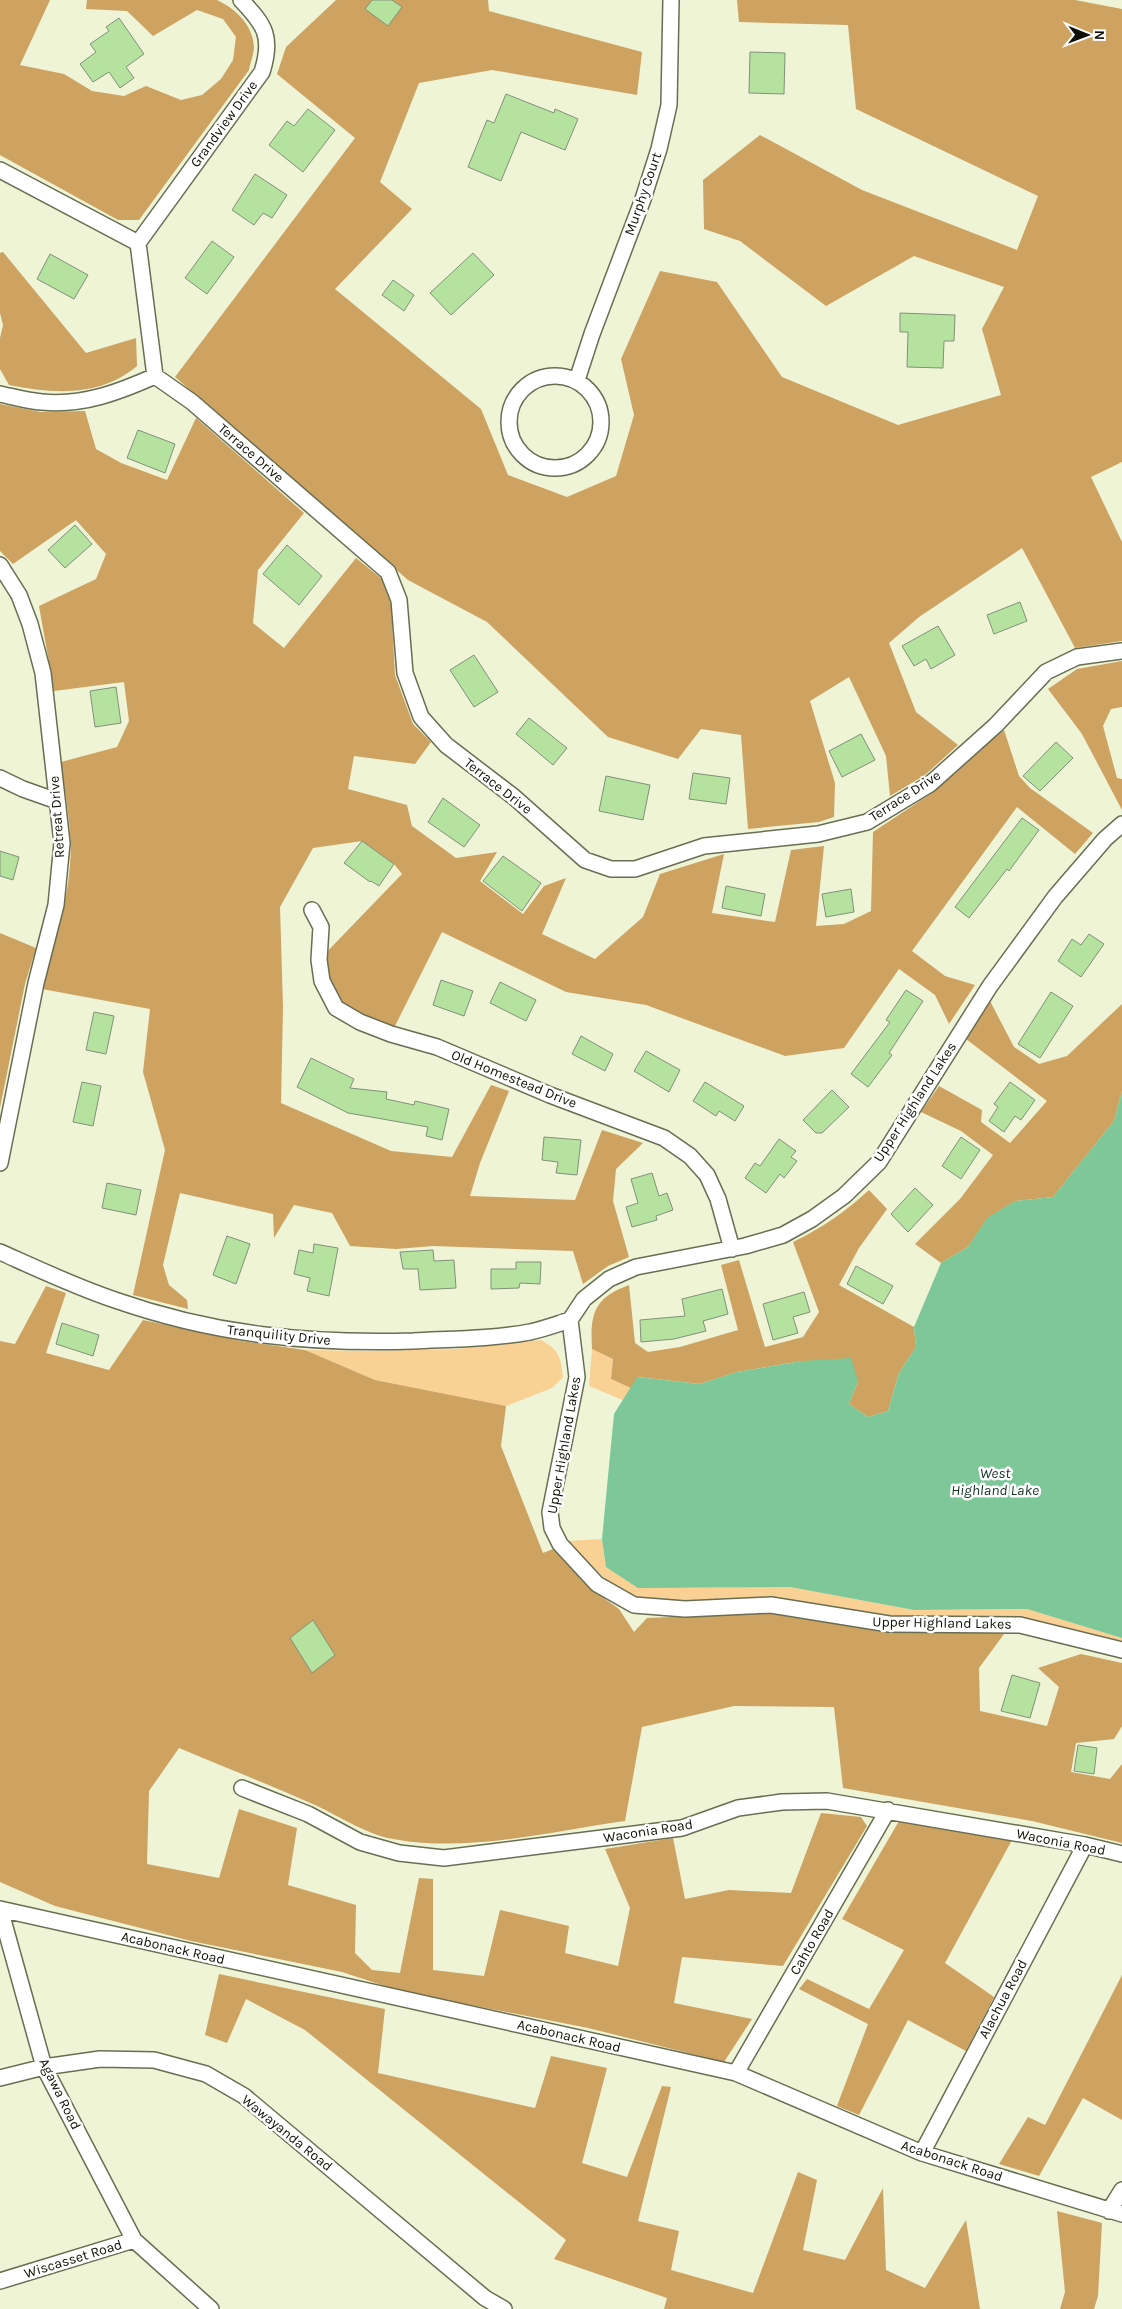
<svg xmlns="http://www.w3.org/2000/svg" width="1122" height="2309" font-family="Karla,sans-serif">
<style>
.green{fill:#fad194}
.forest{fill:#cea260}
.water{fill:#7dc798}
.building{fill:#b6e2a0;stroke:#819179}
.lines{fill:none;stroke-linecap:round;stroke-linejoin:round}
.minor-casing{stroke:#696e53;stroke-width:18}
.minor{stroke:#fff;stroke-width:15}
.labels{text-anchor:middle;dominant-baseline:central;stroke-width:5;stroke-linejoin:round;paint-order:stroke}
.street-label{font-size:14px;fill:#0f1006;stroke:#fff}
.water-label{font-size:15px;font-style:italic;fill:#143421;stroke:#fff}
</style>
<rect width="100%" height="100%" fill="#eef4d5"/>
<path class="green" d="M541 1340C559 1350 561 1357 563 1377L552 1388 506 1406 375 1380 305 1350 368 1351 457 1349Z
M592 1349 613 1359 611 1379 631 1388 623 1400 589 1386Z
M602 1539 606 1567 686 1588 790 1587 914 1610 1027 1609 1122 1638V1643L889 1617 656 1602C615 1593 595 1571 568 1541Z"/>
<path class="forest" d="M0 0H50L20 65 64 74 92 91 124 96 146 86 181 100 202 95 221 79 233 60 236 37 223 19 197 10 153 36 127 11 86 9 87 0H217C236 9 253 25 254 47 254 54 250 63 249 70L139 220H118L0 155Z
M336 0H488L489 11 642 52 637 95 492 70 419 83 380 182 412 209 335 289 481 409 508 475 567 497 616 476 634 415 621 359 660 271 717 282 782 377 898 425 1001 395 982 329 1004 287 914 256 826 306 740 241 704 229 703 180 760 135 862 190 1017 250 1038 196 856 109 848 25 739 22 737 0H1075L1122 9V462L1091 477 1122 542V641L1075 648 1022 548 919 617 889 643 916 712 958 745 925 775 890 796 886 756 849 677 810 701 835 783 834 817 819 822 748 829 741 735 701 729 678 759 608 737 487 622 408 580 175 377 355 138 277 74 286 47Z
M3 252 86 353 136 338 137 366C100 397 55 394 9 385L0 369V338L3 325 0 313V253Z
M0 404 41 412 85 411 96 449 121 463 167 480 196 418 304 513 258 570 253 623 284 648 356 558 382 579 391 604 395 675 413 724 431 742 415 764 354 756 348 789 407 805 412 826 456 858 497 852 480 881 523 914 544 886 566 878 542 934 595 959 643 917 660 874 724 854 712 913 775 922 791 850 824 846 816 926 844 924 871 911 873 832 932 793 969 758 1004 730 1019 776 1030 788 1093 833 1075 854 1017 807 912 951 945 976 975 985 949 1024 935 995 899 969 844 1048 785 1056 646 1005 566 992 442 932 391 1034 336 1008 319 960 402 874 394 864 362 841 313 848 280 907 283 1007 281 1103 391 1151 452 1157 491 1085 509 1091 480 1163 470 1196 575 1200 602 1130 643 1143 616 1169 613 1201 629 1257 608 1266 583 1284 573 1251 433 1246 396 1249 350 1246 332 1213 294 1205 274 1238 273 1214 180 1193 163 1265 169 1285 187 1300 188 1309 133 1295 165 1150 143 1072 150 1009 42 989C52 948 67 908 70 865 73 831 65 796 61 762L117 747 129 721 124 682 54 691 39 606 96 579 106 554 76 520 13 564 0 551Z
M1122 661V707L1111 709 1103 726 1117 778 1122 779V810L1082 734 1048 689 1077 669Z
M0 933 36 948 25 984 0 1108Z
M990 1001 1014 1047 1039 1064 1067 1056 1122 1004V1091L1114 1121 1053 1197 1015 1201 988 1218 968 1247 941 1263 915 1244 960 1199 993 1155 961 1131 921 1112 939 1086 982 1110 981 1122 1010 1143 1047 1101 966 1039Z
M869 1190 887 1209 859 1248 839 1285 914 1327 916 1347 899 1373 888 1411 868 1417 849 1404 858 1381 802 1361 737 1372 700 1384 638 1377 631 1388 611 1379 613 1359 592 1349C590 1313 594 1298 629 1285L635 1343 648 1352 680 1347 738 1330 721 1265 739 1260 765 1347 803 1337 819 1312 793 1242C822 1228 845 1212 869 1190Z
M46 1286 66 1293 46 1353 109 1370 143 1320 241 1341 305 1350 375 1380 506 1406 501 1446 543 1553 553 1549 591 1589 619 1609 634 1632 647 1618 765 1613 887 1631 976 1629 1004 1634 979 1668 980 1711 1047 1726 1059 1687 1038 1668 1081 1654 1122 1663V1726L1114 1739 1076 1743 1071 1772 1110 1779 1122 1764V1843L1032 1821 843 1788 834 1707 734 1706 642 1727 625 1821C553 1831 471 1852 399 1840 368 1836 343 1818 315 1805 270 1785 224 1767 179 1748L149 1791 147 1864 219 1878 239 1809 297 1828 288 1885 356 1905 355 1953 372 1970 400 1973 419 1878 433 1879V1970L484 1976 500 1910 569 1926 565 1953 618 1966 630 1908 605 1849 673 1838 685 1899 729 1890 791 1893 821 1813 861 1817 867 1826 783 1966 682 1957 674 2003 752 2019 724 2062 588 2028 400 1991 342 1972 191 1941 55 1906 0 1882V1341L15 1344Z
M899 1821 1012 1840 945 1963 994 1997 966 2051 908 2020 859 2115 837 2106 868 2024 799 1989 807 1979 869 2009 904 1950 842 1919Z
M219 1974 385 2009 378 2073 535 2108 551 2056 607 2068 582 2163 627 2177 662 2086 671 2087 638 2221 679 2231 671 2270 753 2293 798 2172 817 2180 803 2250 845 2260 883 2188 886 2270 925 2288 966 2220 980 2309H664L667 2298 554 2259 566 2240 305 2030 246 1999 227 2043 205 2035Z
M1122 1975V2120L1083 2098 1039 2176 999 2164 1028 2117 1045 2125Z
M1057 2211 1102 2223 1098 2296 1094 2309H1060L1065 2292Z"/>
<path class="water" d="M1122 1091V1638L1027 1609 914 1610 790 1587 638 1588 606 1567 602 1539 614 1414 637 1377 700 1384 737 1372 802 1361 851 1358 858 1381 849 1404 868 1417 888 1411 899 1373 916 1347 914 1327 941 1263 968 1247 987 1218 1015 1201 1053 1197 1114 1121Z"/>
<path class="building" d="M372 0H392L402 7 388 26 365 9Z
M119 18 144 54 126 67 134 78 120 88 109 72 93 82 80 64 96 52 90 44 109 31 106 27Z
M750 52 785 53 784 94 749 93Z
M506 94 554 113 555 109 578 119 565 150 521 132 501 181 468 167 487 120 494 123Z
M308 109 335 130 303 172 269 145 287 121 294 126Z
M255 174 287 195 272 218 263 213 254 225 232 210Z
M212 241 234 257 207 294 185 278Z
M473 253 494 275 451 315 430 293Z
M50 254 88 275 74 299 37 279Z
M393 280 414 295 404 311 382 295Z
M900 313 955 315 954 341H944L943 368 907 367 908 332H900Z
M138 430 175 444 165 473 127 458Z
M75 525 92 544 65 568 48 550Z
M287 545 322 576 299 605 263 574Z
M1020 602 1027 621 994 634 987 615Z
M938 626 955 655 931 669 926 659 914 666 902 646Z
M474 655 498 692 474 707 450 670Z
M116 687 121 723 95 727 90 691Z
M529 718 567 748 553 765 516 734Z
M861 734 875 760 842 777 829 751Z
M1056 742 1073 758 1040 791 1023 776Z
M693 773 730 778 726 804 689 799Z
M606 776 650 785 643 820 599 811Z
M443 798 480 825 464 847 428 822Z
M1022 818 1039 830 1009 871 1007 869 969 918 955 907Z
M362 841 394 864 379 886 371 881 370 882 344 863Z
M0 851 19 857 13 880 0 876Z
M503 856 541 883 522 911 483 881Z
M726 886 765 894 761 916 722 908Z
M851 889 854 912 826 917 822 894Z
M1089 934 1104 944 1081 977 1058 961 1072 939 1081 945Z
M441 980 473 991 464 1016 433 1005Z
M500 982 536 1000 526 1021 490 1003Z
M906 990 923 1001 889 1053 892 1055 868 1087 851 1074 890 1022 886 1020Z
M1051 992 1073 1006 1040 1058 1018 1044Z
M94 1012 114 1016 106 1054 86 1050Z
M581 1036 613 1054 605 1071 572 1054Z
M646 1051 680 1070 669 1092 634 1071Z
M311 1058 354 1079 350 1088 387 1092 386 1099 414 1105 415 1101 449 1109 442 1140 426 1136 428 1127 348 1113 297 1087Z
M82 1082 101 1086 93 1126 73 1122Z
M705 1082 744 1106 735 1121 719 1111 716 1116 693 1101Z
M1010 1082 1035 1100 1021 1120 1015 1116 1004 1132 989 1121 998 1107 994 1104Z
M832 1090 849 1107 822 1133H816L803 1120Z
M544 1137 581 1140 577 1175 556 1173 558 1162 542 1160Z
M961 1137 980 1150 961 1179 942 1166Z
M779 1139 796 1151 791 1157 797 1161 784 1178 780 1174 766 1193 745 1178 755 1163 760 1166Z
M652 1173 659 1196 667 1193 673 1210 656 1216 657 1220 632 1227 626 1207 638 1203 631 1179Z
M107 1183 141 1190 136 1215 102 1208Z
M915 1188 933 1205 908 1232 891 1214Z
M227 1236 250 1244 236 1284 213 1275Z
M314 1244 338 1248 329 1296 307 1291 310 1278 294 1274 299 1250 313 1253Z
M433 1250 434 1261 454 1260 456 1288 420 1290 418 1269H403L400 1252Z
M516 1262H541L540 1284 520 1283 519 1288 491 1289V1269H516Z
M856 1266 893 1286 883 1304 847 1284Z
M722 1289 728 1314 703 1321 706 1331 674 1339 641 1342 640 1320 685 1316 682 1299Z
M804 1292 810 1312 793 1317 798 1333 773 1340 763 1304Z
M62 1323 99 1335 93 1356 56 1344Z
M313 1620 335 1655 312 1673 290 1638Z
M1012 1675 1040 1683 1030 1718 1001 1711Z
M1078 1745 1097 1748 1094 1774 1074 1771Z"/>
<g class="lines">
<g class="minor-casing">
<path id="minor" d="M0 170 138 243 262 72C273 37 265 25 241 0
M138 243 155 376
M509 422a46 46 0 1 1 92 0a46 46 0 1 1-92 0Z
M577 380 592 334 643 199 659 149 669 105 671 0
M0 394C14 397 28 401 42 402 83 406 119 392 155 376L192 402 388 572 399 600 405 673 421 717 446 745 514 797 585 860 611 869H635L704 846 818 834 867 822 930 784 996 725 1046 672 1077 657 1122 651
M0 565 19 595 30 624 43 673 62 843 56 905 36 983 0 1163
M0 778 23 789 57 801
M1122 824 1105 839 1055 897 990 986 879 1162 844 1196 812 1219 783 1235 745 1246 636 1267 609 1279 584 1299 570 1320 577 1377 550 1512 552 1528 560 1544 597 1584 634 1605 685 1609 771 1605 889 1624 1020 1625 1122 1650
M312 910 321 927 319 960 322 981 336 1008 360 1022 391 1034 437 1047 550 1095 664 1138 690 1156 707 1175 718 1199 732 1249
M0 1252C38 1269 76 1287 115 1300 215 1335 308 1344 413 1341 452 1339 492 1339 530 1332 544 1329 557 1324 570 1320
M242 1788 308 1814 360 1842 399 1853 444 1858 682 1828 738 1808 782 1802 827 1801 1085 1845 1122 1854
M0 1909 736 2073 922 2153 1122 2214
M0 1909 44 2067 134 2240 211 2309
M736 2073 888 1810
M0 2078 44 2067 100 2059 154 2060 206 2074 244 2096 485 2298 504 2309
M922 2153 1085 1845
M1109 2211 1122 2190
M0 2281 134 2240"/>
</g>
<use href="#minor" class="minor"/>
</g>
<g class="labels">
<g class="street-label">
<text transform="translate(224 124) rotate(-54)">Grandview Drive</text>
<text transform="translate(643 194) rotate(-71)">Murphy Court</text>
<text transform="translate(251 453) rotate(41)">Terrace Drive</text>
<text transform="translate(498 786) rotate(38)">Terrace Drive</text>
<text transform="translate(905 796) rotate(-33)">Terrace Drive</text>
<text transform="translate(57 817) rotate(-94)">Retreat Drive</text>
<text transform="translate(514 1079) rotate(22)">Old Homestead Drive</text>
<text transform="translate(915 1102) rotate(-57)">Upper Highland Lakes</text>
<text transform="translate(279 1335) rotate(6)">Tranquility Drive</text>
<text transform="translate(564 1445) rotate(-80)">Upper Highland Lakes</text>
<text transform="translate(942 1623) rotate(1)">Upper Highland Lakes</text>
<text transform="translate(648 1831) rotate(-9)">Waconia Road</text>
<text transform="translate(1061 1842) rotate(11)">Waconia Road</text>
<text transform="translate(812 1942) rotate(-60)">Cahto Road</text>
<text transform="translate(173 1948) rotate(13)">Acabonack Road</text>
<text transform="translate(1003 1999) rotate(-62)">Alachua Road</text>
<text transform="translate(569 2036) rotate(13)">Acabonack Road</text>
<text transform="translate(60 2094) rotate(64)">Agawa Road</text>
<text transform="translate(287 2133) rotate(39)">Wawayanda Road</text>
<text transform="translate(952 2161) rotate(18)">Acabonack Road</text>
<text transform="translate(73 2259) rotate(-17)">Wiscasset Road</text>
</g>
<g class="water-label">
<text x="995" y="1473">West<tspan x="995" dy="17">Highland Lake</tspan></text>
</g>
</g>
<g transform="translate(1087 35) rotate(91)" stroke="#ffffff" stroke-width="4" paint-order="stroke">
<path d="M0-4L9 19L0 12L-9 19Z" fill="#0f1006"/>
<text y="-8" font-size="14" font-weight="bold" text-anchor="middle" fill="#0f1006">N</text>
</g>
</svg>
